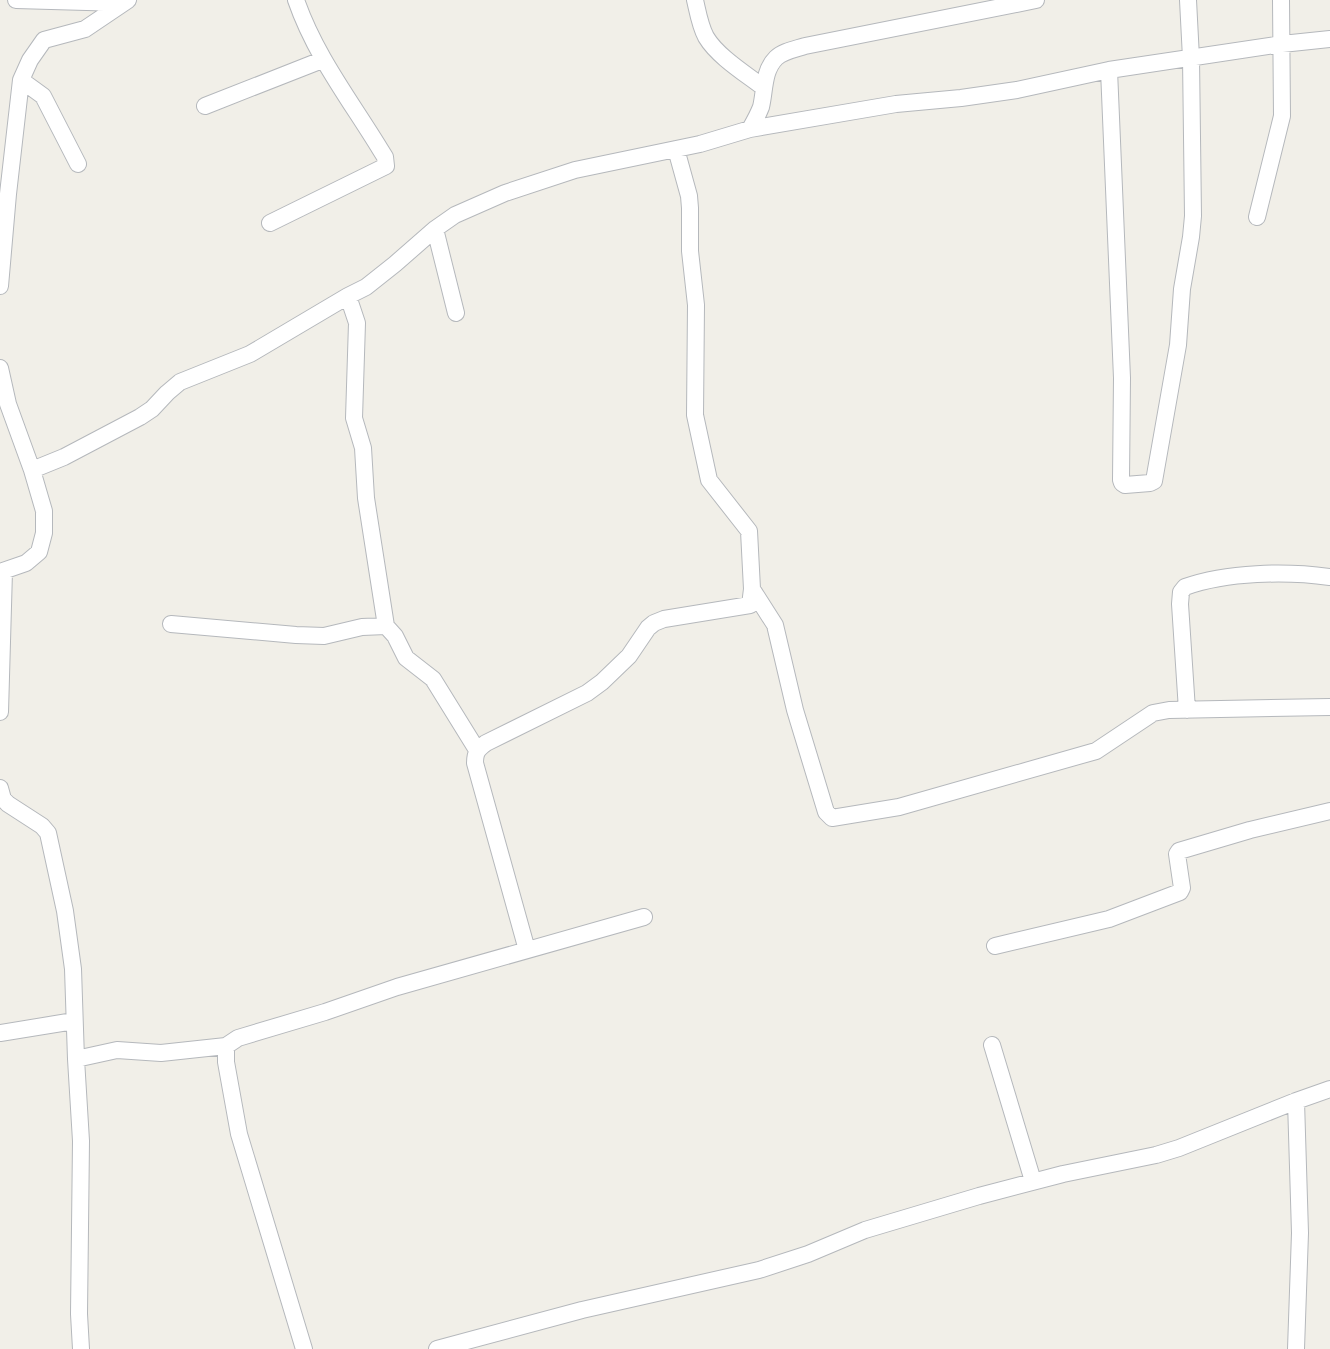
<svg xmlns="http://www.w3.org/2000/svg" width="1330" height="1349" font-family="'Source Sans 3',sans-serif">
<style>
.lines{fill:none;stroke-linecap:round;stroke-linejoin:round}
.minor-casing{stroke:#b5b8bc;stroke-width:18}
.minor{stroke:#fff;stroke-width:16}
</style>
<rect width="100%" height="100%" fill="#f1efe8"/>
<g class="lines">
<g class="minor-casing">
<path id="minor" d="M16 0 122 3
M695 0C698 13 700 26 706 37 718 57 746 74 764 88
M1109 70 1122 378 1121 480 1122 483 1125 485 1150 483 1154 481 1178 345 1182 289 1191 237 1193 216 1191 58 1188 0
M21 80 43 96 78 164
M205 106 322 60
M750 129 896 104 961 98 1017 90 1109 70 1282 44 1330 39
M1257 217 1282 116 1281 0
M270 223 386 166 385 157 380 149C350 100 315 55 296 0
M435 229 456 313
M0 286 8 194 21 80 30 60 44 40 85 29 128 0
M348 296 357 323 354 418 363 448 366 498 386 626
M0 368 8 404 32 470 64 457 140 417 152 409 167 393 180 382 250 354 348 296 366 287 395 264 435 229 455 215 505 193 575 170 700 144 750 129C754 122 758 115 761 107 765 91 763 71 776 58 783 51 796 49 805 46L1036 0
M0 572 26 563 39 552 44 533V511L32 470
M752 589 775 625 795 710 826 812 832 818 899 807 1096 751 1153 713 1169 710 1330 707
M171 624 296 635 324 636 362 627 386 626 395 636 406 658 433 679 477 750
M1187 710 1180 604 1181 592 1185 587C1227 572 1286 571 1330 577
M0 712 4 571
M0 788 3 799 8 804 42 826 48 833 65 911 73 969 76 1059 81 1141 79 1314 81 1349
M995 946 1109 919 1180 892 1182 888 1177 854 1179 851 1250 830 1330 811
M527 950 475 763C475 752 478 749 486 743L587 693 602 682 629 656 648 628 654 623 664 619 750 605 752 589 749 531 709 480 695 415 696 305 690 251V208L689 196 676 149
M0 1033 74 1021
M992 1045 1033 1181
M76 1059 117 1050 161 1053 226 1046
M1296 1101 1300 1233 1296 1349
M304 1349 239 1134 226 1062V1046L238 1038 325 1012 397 987 644 917
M437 1349 582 1310 759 1270 808 1254 865 1230 979 1196 1063 1174 1156 1155 1179 1148 1296 1101 1330 1089"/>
</g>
<use href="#minor" class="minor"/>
</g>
</svg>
